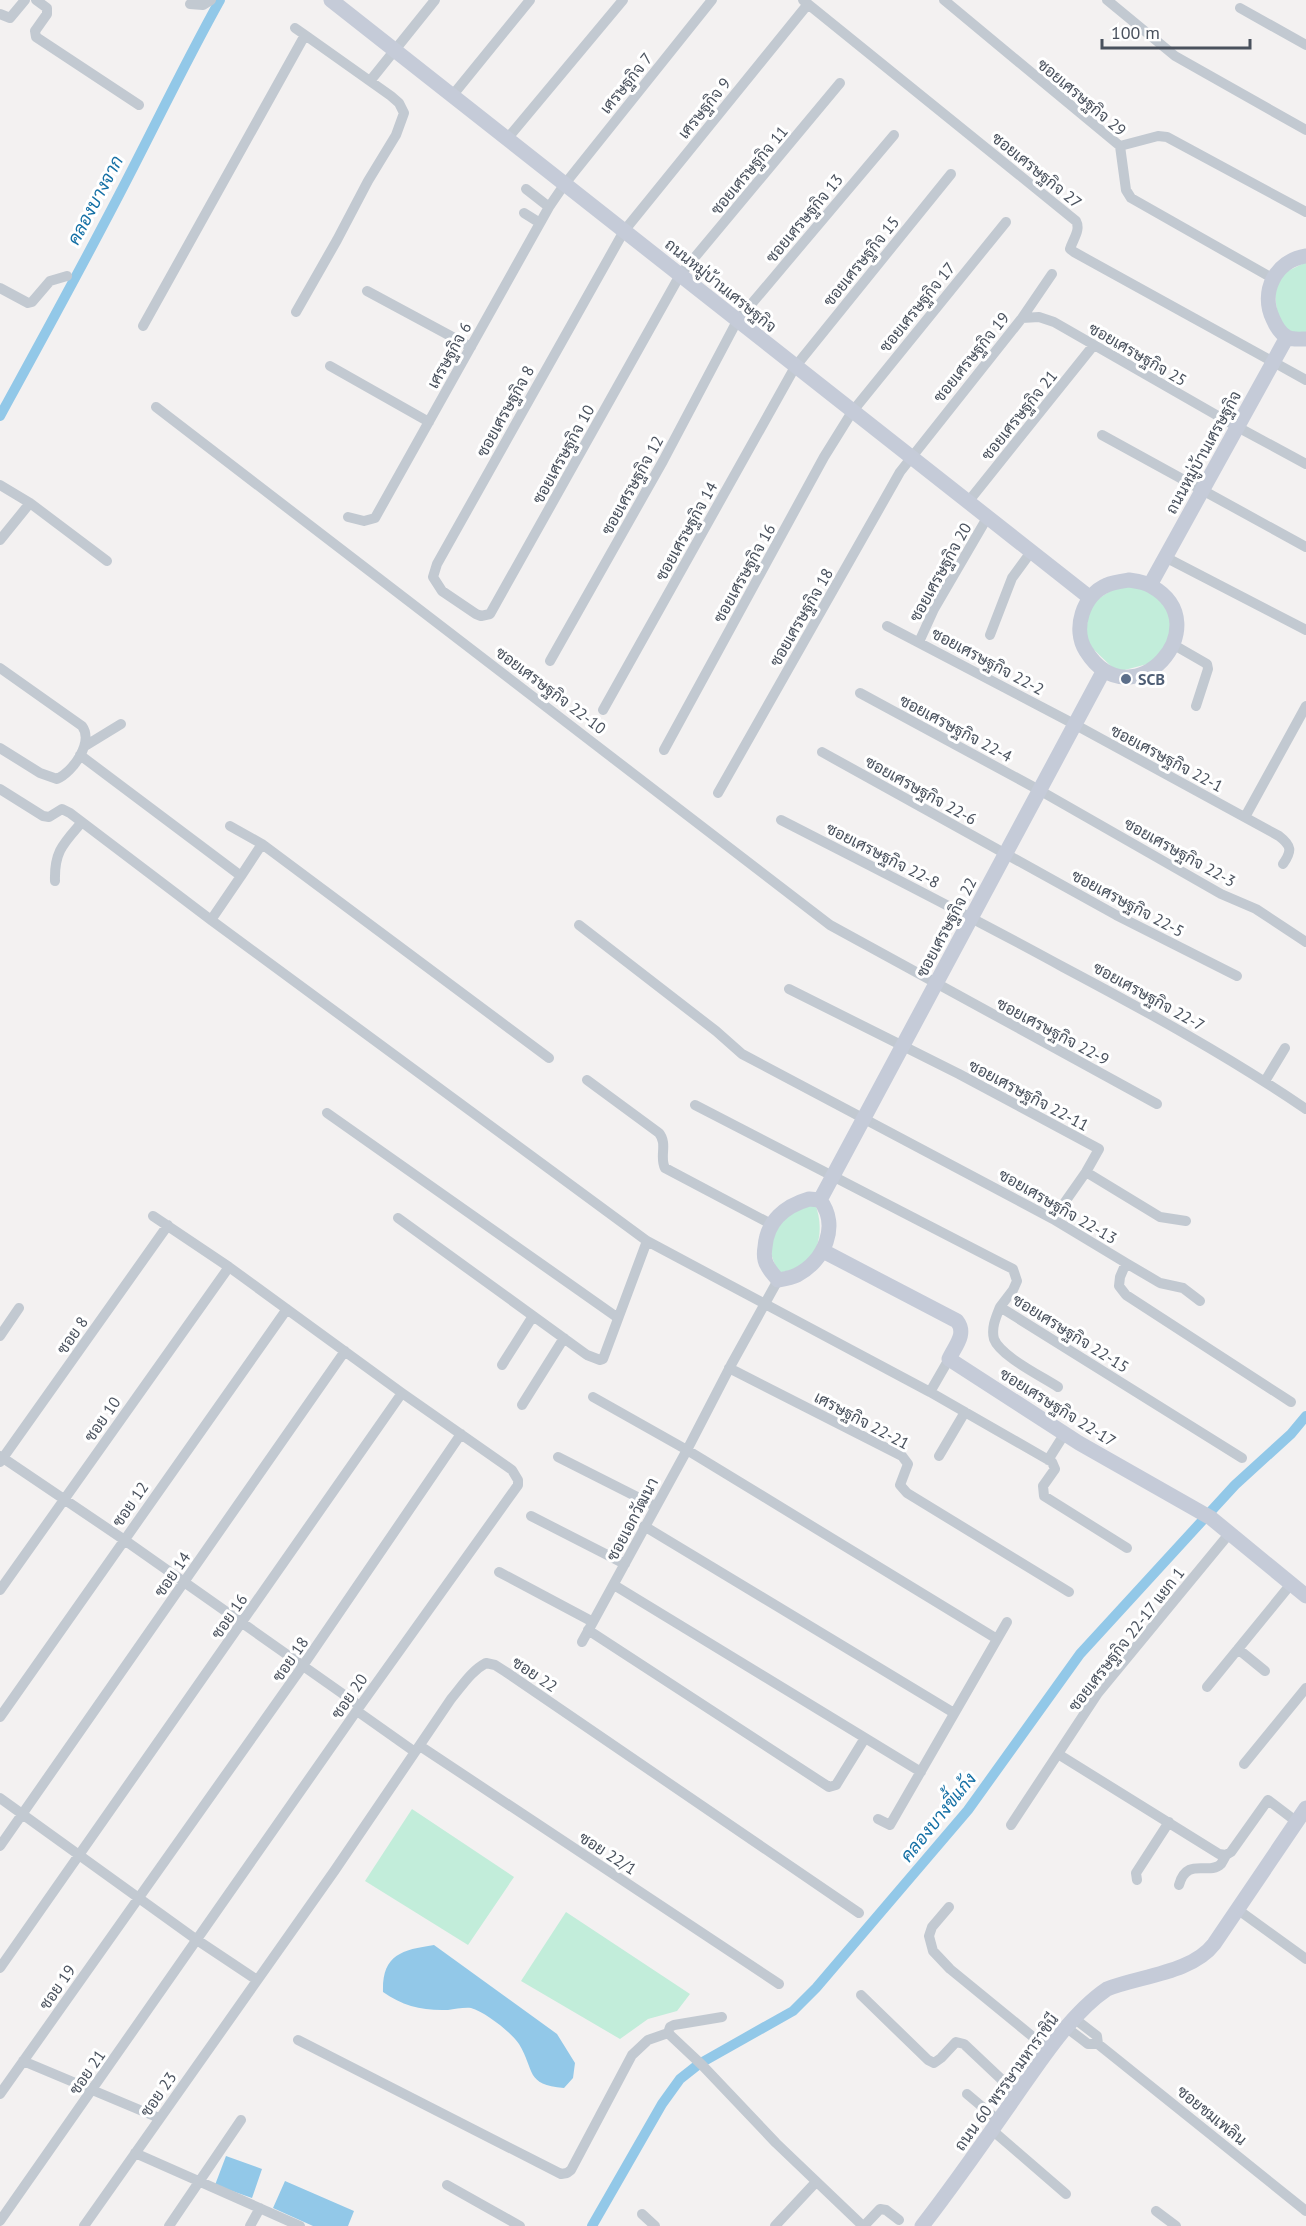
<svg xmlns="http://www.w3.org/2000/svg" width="1306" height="2226" font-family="'PT Sans',Sarabun,sans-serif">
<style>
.green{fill:#c2edda}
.water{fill:#92c8e8}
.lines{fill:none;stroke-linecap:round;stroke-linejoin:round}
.canal{stroke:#92c8e8;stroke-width:10}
.street{stroke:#c2c9d1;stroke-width:10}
.secondary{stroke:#c5cbd8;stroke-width:15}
.service-dot{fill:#5c6f8a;stroke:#fff;stroke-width:2}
.labels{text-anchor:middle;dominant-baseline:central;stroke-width:6;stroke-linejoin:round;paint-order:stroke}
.street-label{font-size:16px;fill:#49515d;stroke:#fff}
.service-label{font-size:16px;font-weight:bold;fill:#4e5e75;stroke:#fff;text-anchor:start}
.water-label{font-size:18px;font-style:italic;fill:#1570a5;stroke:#fff}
</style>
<rect width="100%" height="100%" fill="#f3f1f1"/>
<path class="green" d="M1306 262V336L1287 330 1278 321 1274 285 1280 275Z
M1121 585 1149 590 1168 609 1172 637 1159 661 1117 672 1086 642C1088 604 1088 604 1121 585Z
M815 1204C824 1225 821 1257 798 1269 793 1271 785 1271 779 1273 764 1245 772 1238 787 1214Z
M412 1809 514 1877 468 1945 365 1881Z
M566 1912 690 1994 677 2011 648 2019 620 2039 521 1981Z"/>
<path class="water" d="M434 1945 557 2034 575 2063 573 2078 564 2088C525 2085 535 2070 519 2044 511 2032 485 2012 471 2008 465 2007 455 2009 448 2010 423 2011 403 2006 383 1992 382 1955 401 1950 434 1945Z
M226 2156 262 2169 252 2198 215 2185Z
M285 2181 354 2211 348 2226H313L273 2208Z"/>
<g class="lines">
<path class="canal" d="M0 416C47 330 94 245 138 158 165 105 191 52 220 0
M592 2226 662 2104 680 2079 699 2064 793 2011 816 1988 968 1810 1080 1654 1235 1485 1291 1434 1306 1416"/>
<path class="street" d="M36 0 47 8V14L35 31 36 37 139 105
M803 0 1076 221C1081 230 1073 239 1070 249L1074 252 1306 380
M944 0 1120 146 1126 190 1131 198 1272 278
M1107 0 1175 56 1306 130
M190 4 203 5 211 0
M808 4 624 231 437 564 433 577 442 591 476 614 481 616 490 614 680 275 840 83
M1240 8 1306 45
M0 14 10 18 25 0
M370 81 435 0
M452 96 530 0
M507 139 623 0
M1120 146 1158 136 1167 137 1306 212
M526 189 549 207
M524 213 540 223
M0 288 28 303 32 302 50 281 67 276
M367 291 471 347
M296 312 337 240 368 181 396 135 404 113 399 103 391 96 305 35
M1022 318 1039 317 1054 322 1232 424 1306 464
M143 326 305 35 295 28
M330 366 429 422
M156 407 830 925 1157 1104
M1102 435 1306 547
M0 485 30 503 107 561
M968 502 1093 346
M348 517 364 521 375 518 549 207 564 185 712 0
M0 540 30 503
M1165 557 1306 630
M887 626 1074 724 1279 836C1292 846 1292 851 1283 864
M990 635 1012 578 1031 552
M919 642 934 609 987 518
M1174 645 1207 664 1208 669 1196 706
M550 661 663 461 737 321 894 135
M0 668 82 726C94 742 73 772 57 779L40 773 0 748
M860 693 1039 790 1221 894 1256 909 1306 942
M603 710 795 367 951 174
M85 746 121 724
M664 750 824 457 852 412 1006 222
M822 752 1116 915 1237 976
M80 755 241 876 211 920
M0 789 43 816 49 817 62 809 70 813 211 920 647 1241 930 1392 1052 1462 1055 1469 1043 1486 1044 1496 1127 1548
M718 793 900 472 1022 318 1052 274
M1245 817 1306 706
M781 820C875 868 970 916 1063 967 1146 1011 1228 1056 1306 1109
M230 826 262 844
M241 876 262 844 549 1058
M55 881C54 851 64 843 82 822
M579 925 716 1031 742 1054 1053 1219 1126 1263 1120 1277 1119 1286 1126 1295 1291 1402
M789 989 959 1074 1099 1149 1086 1172 1053 1219
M587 1080 659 1133C668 1144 659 1157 665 1168L771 1224
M1265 1081 1285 1048
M695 1105 1005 1265 1013 1269 1017 1281 1013 1290 1000 1307 1242 1458
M327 1113 618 1318
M1086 1172 1160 1217 1186 1221
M398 1218 587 1355 600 1360 603 1359 647 1241
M1126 1263 1160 1283 1183 1288 1200 1301
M1000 1307C996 1317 991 1328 994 1339 1000 1356 1043 1377 1058 1387
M0 1336 19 1308
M502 1365 533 1316
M729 1368 902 1456 908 1464 900 1485 907 1493 1069 1592
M930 1392 949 1359
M593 1397 687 1450 997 1639
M522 1405 564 1338
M0 1456 123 1539 360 1706
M939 1456 965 1412
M558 1457 655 1506
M1048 1460 1065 1433
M0 1462 168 1225
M531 1516 625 1564
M644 1526 954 1713
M499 1572 593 1622
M614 1585 921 1772
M0 1590 229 1267
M588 1630 829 1787 836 1785 865 1738
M582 1642 687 1450 731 1365 778 1280
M1238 1649 1265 1671
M1207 1687 1291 1584
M357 1711 415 1752
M0 1717 287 1309
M420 1746 779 1984
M1058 1754 1219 1854 1226 1855 1231 1852 1268 1800 1297 1822
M1244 1764 1306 1688
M0 1798 197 1940 257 1980
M878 1819 890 1825 1007 1622
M1011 1825 1098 1693 1229 1534
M0 1846 345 1351
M1137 1880 1136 1873 1169 1822
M1179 1885C1187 1856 1209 1876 1221 1864 1221 1864 1226 1856 1226 1855
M949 1907 932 1927 929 1936 933 1951 950 1969 1049 2050
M1237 1909 1306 1959
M0 1968 402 1393
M861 1995 928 2060 934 2063 941 2058 956 2042 964 2044 1017 2094
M722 2017 674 2025 670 2027 668 2033 702 2065 776 2143 863 2226
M1075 2019 1097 2036 1098 2044
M1067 2028 1088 2044H1098L1306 2211
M298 2040 561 2174 567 2173 571 2170 632 2055 648 2040 668 2033
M23 2061 159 2118
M0 2094 302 1667 461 1434
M967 2094 999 2121
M992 2130 1066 2194
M135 2153 300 2226
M447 2185 520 2226
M1156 2211 1176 2226
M642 2214 655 2226
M0 2221 360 1706 518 1485V1480L512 1470 402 1393 229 1267 153 1216
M84 2226 335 1870 451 1699C462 1686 471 1671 486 1663L495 1665 506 1672 859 1913
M169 2226 241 2120
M250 2226 260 2208
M775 2226 816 2182
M864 2226 880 2209 886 2210 899 2220"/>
<path class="secondary" d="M331 0 1089 597
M1306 256C1275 261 1260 292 1273 319 1276 326 1281 334 1287 337 1292 340 1300 339 1306 339
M1129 580C1136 581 1145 582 1151 586 1221 625 1132 724 1086 651 1072 629 1083 595 1107 585 1113 582 1122 581 1129 580Z
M1150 585 1287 337
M809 1199 820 1200C840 1226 824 1261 797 1275 791 1278 784 1279 778 1280 774 1275 770 1271 767 1265 764 1260 764 1253 765 1247 767 1221 785 1206 809 1199Z
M820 1200 1104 670
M823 1251 957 1321C967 1334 955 1346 949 1359L1079 1443 1211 1518 1306 1596
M922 2226C954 2185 983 2143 1013 2100 1039 2063 1070 2014 1107 1989 1140 1976 1192 1973 1214 1944L1306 1808"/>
</g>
<circle class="service-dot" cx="1126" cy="679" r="6"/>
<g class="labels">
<g class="street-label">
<text transform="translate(626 83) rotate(-51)">เศรษฐกิจ 7</text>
<text transform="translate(1082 97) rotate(40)">ซอยเศรษฐกิจ 29</text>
<text transform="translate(704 108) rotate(-51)">เศรษฐกิจ 9</text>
<text transform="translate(749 170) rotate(-50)">ซอยเศรษฐกิจ 11</text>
<text transform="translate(1037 170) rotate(39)">ซอยเศรษฐกิจ 27</text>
<text transform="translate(804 218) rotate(-50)">ซอยเศรษฐกิจ 13</text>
<text transform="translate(861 261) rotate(-51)">ซอยเศรษฐกิจ 15</text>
<text transform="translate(721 285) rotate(39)">ถนนหมู่บ้านเศรษฐกิจ</text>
<text transform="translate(917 307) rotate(-51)">ซอยเศรษฐกิจ 17</text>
<text transform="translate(1138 354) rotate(30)">ซอยเศรษฐกิจ 25</text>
<text transform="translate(449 355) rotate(-61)">เศรษฐกิจ 6</text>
<text transform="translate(971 357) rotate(-51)">ซอยเศรษฐกิจ 19</text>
<text transform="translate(505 411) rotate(-61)">ซอยเศรษฐกิจ 8</text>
<text transform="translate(1019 415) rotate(-51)">ซอยเศรษฐกิจ 21</text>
<text transform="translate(1203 452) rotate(-61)">ถนนหมู่บ้านเศรษฐกิจ</text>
<text transform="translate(563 454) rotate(-61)">ซอยเศรษฐกิจ 10</text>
<text transform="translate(632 485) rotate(-61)">ซอยเศรษฐกิจ 12</text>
<text transform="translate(686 531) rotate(-61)">ซอยเศรษฐกิจ 14</text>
<text transform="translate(940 572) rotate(-61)">ซอยเศรษฐกิจ 20</text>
<text transform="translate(744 573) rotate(-61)">ซอยเศรษฐกิจ 16</text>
<text transform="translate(801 617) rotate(-60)">ซอยเศรษฐกิจ 18</text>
<text transform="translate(988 661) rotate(28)">ซอยเศรษฐกิจ 22-2</text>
<text transform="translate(551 690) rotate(37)">ซอยเศรษฐกิจ 22-10</text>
<text transform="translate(956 728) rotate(28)">ซอยเศรษฐกิจ 22-4</text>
<text transform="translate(1167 758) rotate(28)">ซอยเศรษฐกิจ 22-1</text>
<text transform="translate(921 790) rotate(29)">ซอยเศรษฐกิจ 22-6</text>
<text transform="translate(1180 852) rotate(29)">ซอยเศรษฐกิจ 22-3</text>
<text transform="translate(883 855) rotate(27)">ซอยเศรษฐกิจ 22-8</text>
<text transform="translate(1128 903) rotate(28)">ซอยเศรษฐกิจ 22-5</text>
<text transform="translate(946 927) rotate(-62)">ซอยเศรษฐกิจ 22</text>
<text transform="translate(1149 996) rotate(29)">ซอยเศรษฐกิจ 22-7</text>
<text transform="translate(1053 1031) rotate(28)">ซอยเศรษฐกิจ 22-9</text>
<text transform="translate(1029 1095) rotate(28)">ซอยเศรษฐกิจ 22-11</text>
<text transform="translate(1058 1206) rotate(30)">ซอยเศรษฐกิจ 22-13</text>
<text transform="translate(1071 1333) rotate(32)">ซอยเศรษฐกิจ 22-15</text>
<text transform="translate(72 1335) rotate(-55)">ซอย 8</text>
<text transform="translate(1058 1407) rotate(32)">ซอยเศรษฐกิจ 22-17</text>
<text transform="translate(102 1419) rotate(-55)">ซอย 10</text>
<text transform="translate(862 1420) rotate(28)">เศรษฐกิจ 22-21</text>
<text transform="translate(130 1504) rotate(-55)">ซอย 12</text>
<text transform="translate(632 1519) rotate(-62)">ซอยเอกวัฒนา</text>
<text transform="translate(172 1574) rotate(-55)">ซอย 14</text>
<text transform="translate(229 1616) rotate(-55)">ซอย 16</text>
<text transform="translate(1126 1639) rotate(-52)">ซอยเศรษฐกิจ 22-17 แยก 1</text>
<text transform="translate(290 1659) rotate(-55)">ซอย 18</text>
<text transform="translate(535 1674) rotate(34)">ซอย 22</text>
<text transform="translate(349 1696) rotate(-55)">ซอย 20</text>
<text transform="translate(608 1853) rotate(33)">ซอย 22/1</text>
<text transform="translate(57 1987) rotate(-55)">ซอย 19</text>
<text transform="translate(87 2072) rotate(-55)">ซอย 21</text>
<text transform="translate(1006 2082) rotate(-54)">ถนน 60 พรรษามหาราชินี</text>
<text transform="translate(158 2094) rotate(-55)">ซอย 23</text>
<text transform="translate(1212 2115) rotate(39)">ซอยชมเพลิน</text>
</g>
<g class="service-label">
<text x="1138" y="679">SCB</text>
</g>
<g class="water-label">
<text transform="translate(95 200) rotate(-62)">คลองบางจาก</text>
<text transform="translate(938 1817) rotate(-51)">คลองบางขี้แก้ง</text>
</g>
</g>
<path d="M1102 39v9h148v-9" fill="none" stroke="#49515d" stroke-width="3"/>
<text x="1111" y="39" font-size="18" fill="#49515d" stroke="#ffffff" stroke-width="4.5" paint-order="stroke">100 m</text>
</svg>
